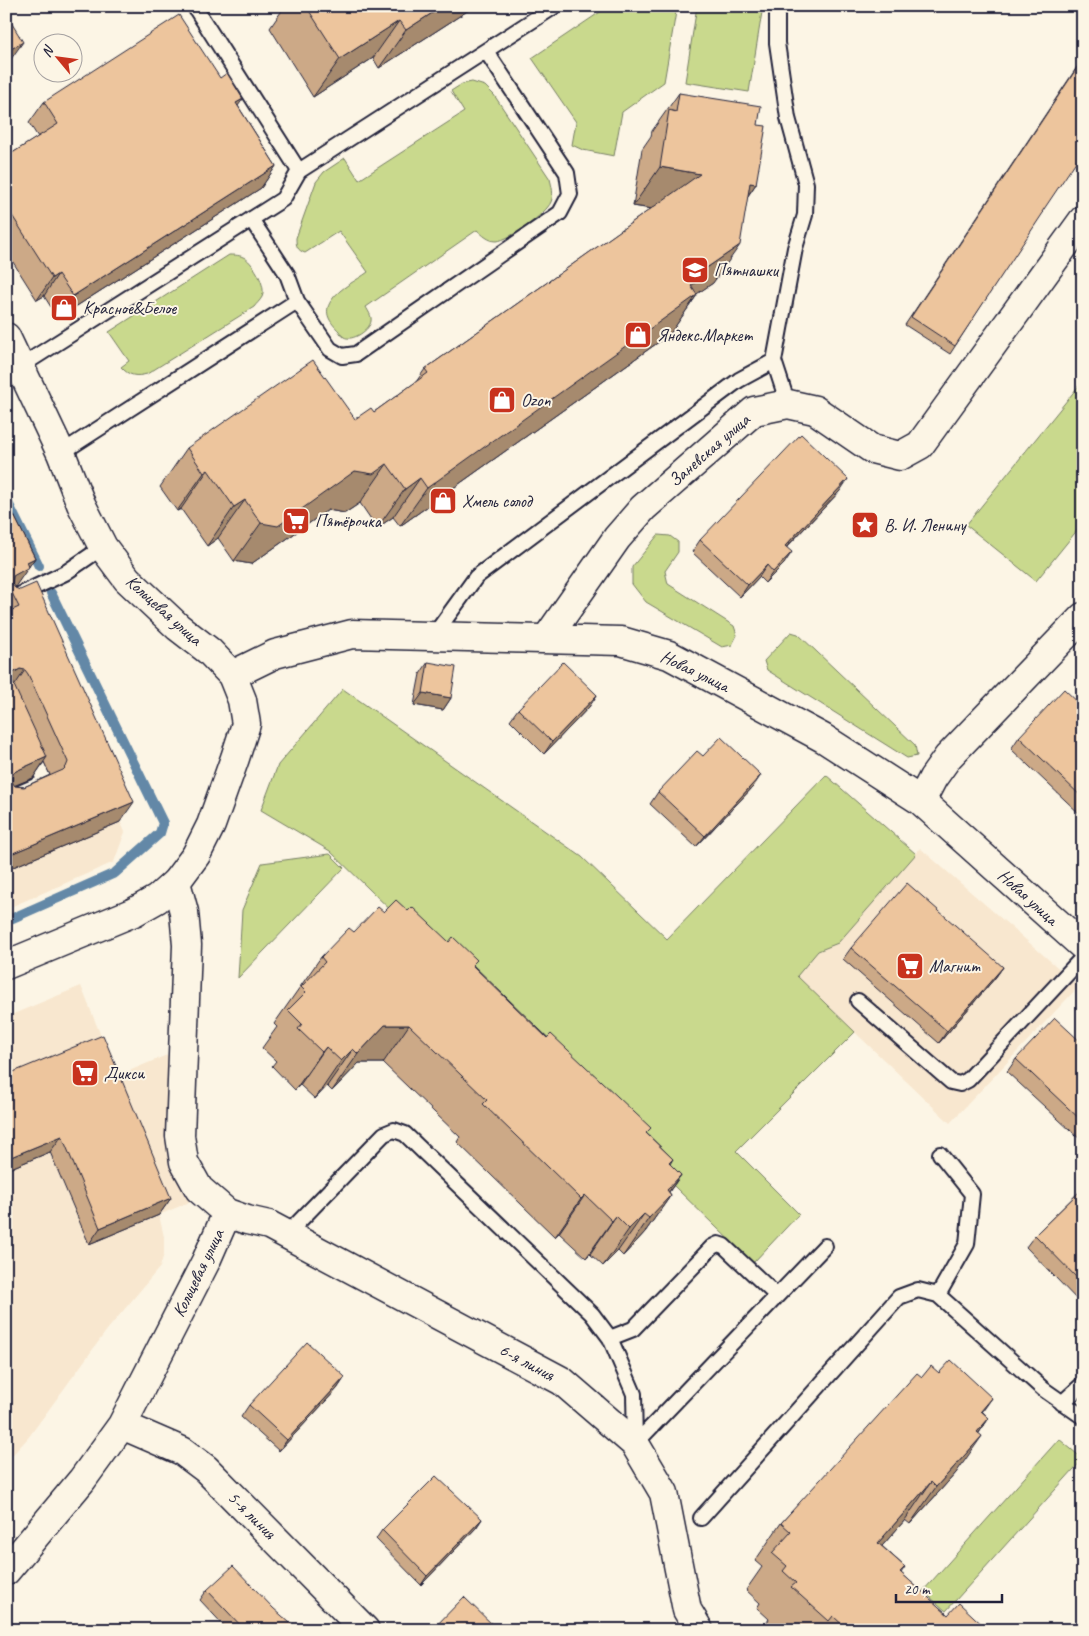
<svg xmlns="http://www.w3.org/2000/svg" width="1089" height="1636" font-family="Caveat,sans-serif">
<style>
.built{fill:#f8e7cf}
.green{fill:#c9d98d;stroke:#767e64}
.lines{fill:none;stroke-linecap:round;stroke-linejoin:round}
.stream{stroke:#6388a7;stroke-width:10}
.service-casing{stroke:#22223b;stroke-width:18}
.minor-casing{stroke:#22223b;stroke-width:31}
.tertiary-casing{stroke:#22223b;stroke-width:31}
.service{stroke:#fcf5e5;stroke-width:14}
.minor{stroke:#fcf5e5;stroke-width:28}
.tertiary{stroke:#fcf5e5;stroke-width:28}
.wall{fill:#cca987;stroke:#22223b;fill-rule:evenodd}
.shaded-wall{fill:#a68a6e;stroke:#22223b}
.building{fill:#edc59d;stroke:#22223b;fill-rule:evenodd}
.labels{text-anchor:middle;dominant-baseline:central;stroke-width:4;stroke-linejoin:round;paint-order:stroke}
.poi-label{font-size:18px;fill:#22223b;stroke:#fcf5e5;text-anchor:start}
.street-label{font-size:18px;fill:#22223b;stroke:#fcf5e5}
</style>
<rect width="100%" height="100%" fill="#fcf5e5"/>
<filter id="ink" filterUnits="userSpaceOnUse"><feTurbulence type="fractalNoise" baseFrequency=".02" numOctaves="2"/><feDisplacementMap in="SourceGraphic" scale="10" xChannelSelector="R" yChannelSelector="G"/><feConvolveMatrix kernelMatrix="1 2 1 2 8 2 1 2 1" color-interpolation-filters="sRGB"/></filter>
<g filter="url(#ink)">
<path class="built" d="M6 548 21 578 29 617 125 832 114 862 6 909Z
M920 848 1079 986 950 1123 796 976 818 951 838 943Z
M81 986 117 1076 174 1052 173 1163 175 1175 192 1201 159 1215 164 1237V1254L160 1267 107 1330 28 1438 6 1462V1017Z"/>
<path class="green" d="M609 6H677L664 82 622 112 614 156 583 150 572 145 576 122 532 58Z
M697 6H763L749 92 685 82Z
M472 82 485 86 494 95 550 179C552 187 554 194 551 202 546 214 509 240 497 241 488 241 483 235 477 230L366 307C368 311 372 316 371 321 370 330 352 342 344 337 342 336 340 333 339 331 330 322 323 313 331 301 339 288 356 281 368 272L339 231 305 253C297 250 296 246 296 238L316 182 324 172 345 158 359 180 464 112 451 91 462 84Z
M229 255C235 255 240 255 245 258 254 264 267 287 262 297 260 301 256 304 254 307L147 374C136 377 129 376 121 367L129 361 109 332Z
M1081 383 1083 384V523L1036 581 966 525Z
M658 535 670 536 678 542V552L665 571 668 584 734 626 737 635 732 645 722 647 646 602 632 584V567Z
M791 632 798 634 915 745 917 756 907 758 767 670 764 661Z
M343 689 582 857 667 939 826 775 916 854 838 943 818 951 797 976 855 1032 736 1151 799 1214 753 1263 330 851 261 810 278 765Z
M330 854 344 868 238 978 242 910 262 863Z
M1059 1439 1083 1459 946 1611 923 1591Z"/>
<g class="lines">
<path class="stream" d="M6 499 39 566
M6 921 115 873 160 833 163 823 51 593"/>
<g class="service-casing">
<path id="service" d="M194 6 299 171
M251 219 287 274 297 301 330 349 342 356 356 354 560 213 570 194 567 173 486 51
M774 361 795 248 805 215 806 184 788 118 777 43V6
M21 366 283 199 299 171 555 6
M61 453 297 301
M6 601 65 573 103 547
M434 635 476 577 739 380 774 361 788 404
M6 799 45 782 32 753
M858 1001 951 1082 960 1084 968 1080 1083 957
M287 1234 384 1134 394 1130 405 1134 592 1314 610 1338 634 1394 635 1443
M938 1295 967 1244 972 1194 940 1154
M610 1338 633 1329 712 1247 718 1244 724 1246 777 1296
M1062 1403 1083 1384
M635 1444 825 1246
M701 1518 899 1297 918 1290 938 1295 1043 1389 1083 1417"/>
</g>
<g class="minor-casing">
<path id="minor" d="M547 638 617 538 643 508 754 411 788 404 815 410 872 449 900 456 920 445 1083 220
M232 675 275 654 352 634 621 641 669 655 823 738 921 801 1083 946
M921 801 933 778 948 757 1083 617
M227 1213 247 1220 269 1225 562 1381 635 1444 664 1493 687 1610 699 1630
M122 1425 182 1451 206 1469 365 1630
M6 1571 82 1480 122 1425 206 1261 227 1213 199 1189 184 1162 180 1136 187 945 184 912 176 882"/>
</g>
<g class="tertiary-casing">
<path id="tertiary" d="M6 337 61 453 81 504 103 547 127 579 178 627 209 651 232 675 242 700 246 724 235 758 211 825 196 855 176 882 157 899 134 912 6 965"/>
</g>
<use href="#service" class="service"/>
<use href="#minor" class="minor"/>
<use href="#tertiary" class="tertiary"/>
</g>
<path class="wall" d="M285 6H475L379 68 373 58 313 97 270 28Z
M1083 58 1042 212 950 354 905 325Z
M679 93 758 125 756 184 748 196 713 283 696 294 697 295 670 334 400 526 393 517 377 528 360 503 345 513 328 510 251 564 234 561 218 538 207 546 181 509 177 511 160 487 187 448 355 419 374 412 416 382 425 369 651 209 633 206 642 149 651 136 652 131Z
M44 102 238 106 276 166 261 188 58 318 44 296 37 300 6 251V157L38 137 29 123Z
M840 491 787 547 784 564 765 583 759 577 740 597 692 552 700 540Z
M6 499 35 558 14 587 120 822 6 870ZM44 762 50 775 24 787 15 786 33 778Z
M428 662 451 698 443 710 414 705 420 674Z
M597 695 589 707 544 754 510 720 518 709Z
M1083 707V817L1011 749 1019 737Z
M703 756 753 787 696 847 650 804 658 792Z
M408 911 473 965 673 1159 670 1164 681 1175 669 1192 671 1195 645 1232 623 1256 618 1251 603 1266 590 1254 586 1258 559 1233 555 1237 457 1142 460 1137 383 1063H359L332 1091 327 1086 315 1099 300 1085 295 1090 272 1066 276 1061 262 1048 277 1027 274 1024 321 957 354 932 384 912Z
M851 948 1003 967 995 978 939 1043 843 959Z
M1083 1044V1142L1007 1072 1016 1059Z
M6 1075 171 1198 159 1215 89 1244 50 1152 6 1170Z
M1083 1188V1306L1026 1247 1035 1235Z
M345 1377 337 1389 279 1451 241 1417 249 1405Z
M922 1377 983 1412 989 1418 979 1433 956 1473 910 1524 905 1520 882 1546 905 1567 901 1573 948 1615 988 1630H771L765 1625 769 1619 757 1608 760 1603 746 1590 762 1567 755 1561 781 1523Z
M482 1519 476 1528 421 1585 376 1539 382 1530Z
M207 1590 298 1630H228L200 1600Z"/>
<path class="shaded-wall" d="M443 6H475L379 68 406 30Z
M399 21 373 58 313 97 340 59Z
M23 42 11 59 6 62V52Z
M243 99 228 120 236 103Z
M276 166 261 188 58 318 73 296Z
M660 167 700 174 673 212 633 206Z
M750 183 756 184 729 222Z
M740 245 713 283 688 300 697 295 670 334 400 526 427 488 702 271Z
M58 274 44 296 37 300 52 278Z
M387 464 360 503 345 513 328 510 251 564 234 561 261 523 355 471Z
M208 470 181 509 177 511 204 473Z
M420 478 393 517 377 528 405 489Z
M848 479 840 491 777 557 785 546Z
M245 500 218 538 207 546 234 507Z
M792 552 784 564 765 583 773 572Z
M35 558 15 587 11 589 13 576 27 562Z
M767 565 759 577 740 597 748 585Z
M20 669 25 670 11 691 13 673Z
M423 693 451 698 443 710 414 705Z
M597 695 589 707 544 754 552 742Z
M47 757 33 778 6 789 13 774 16 771Z
M761 775 753 787 696 847 705 836Z
M134 802 120 822 6 870V856Z
M1003 967 995 978 939 1043 947 1031Z
M385 1025H409L383 1063H359L332 1091 358 1054Z
M326 1047 300 1085 295 1090 322 1052Z
M353 1049 327 1086 315 1099 341 1061Z
M62 1136 50 1152 6 1170V1159Z
M681 1175 655 1211 671 1195 645 1232 623 1256 649 1218 667 1190Z
M585 1195 559 1233 555 1237 581 1199Z
M171 1198 159 1215 89 1244 100 1228Z
M644 1214 618 1251 603 1266 629 1229Z
M616 1216 590 1254 586 1258 612 1221Z
M345 1377 337 1389 279 1451 287 1440Z
M992 1398 966 1435 981 1411Z
M989 1418 963 1456 977 1432Z
M982 1436 956 1473 910 1524 936 1487Z
M931 1482 905 1520 852 1580 878 1543Z
M482 1519 476 1528 421 1585 427 1576Z"/>
<path class="building" d="M306 6H443L406 30 399 21 340 59Z
M6 14 23 42 6 52Z
M179 15 220 78 227 73 243 99 236 103 276 166 73 296 58 274 52 278 6 206V202L11 199 6 192V157L58 124 44 102Z
M1083 59V151L1042 212 1043 213 955 346 911 317Z
M679 93 761 106 758 125 766 126 756 184 750 183 740 245 702 271 705 275 691 286 697 295 427 488 420 478 405 489 387 464 373 474 355 471 278 526 261 523 245 500 234 507 208 470 204 473 187 448 313 360 355 419 371 408 374 412 428 373 425 369 700 174 660 167 669 110 676 112Z
M801 434 848 479 785 546 792 552 773 572 767 565 748 585 700 540Z
M6 499 35 558 27 562 29 567 13 576 12 584 15 588 20 590 36 583 134 802 6 856V615L9 614 8 612 19 607 6 581ZM20 669 25 670 28 674 68 762 66 767 63 770 24 787 15 786 12 782 13 774 16 771 47 757 12 681 13 673Z
M428 662 456 667 451 698 423 693Z
M563 662 597 695 552 742 518 709Z
M1064 689 1083 707V798L1019 737Z
M721 737 761 775 705 836 658 792 697 751 703 756Z
M907 883 1003 967 947 1031 851 948Z
M396 900 408 911 412 907 449 942 453 937 477 960 472 965 547 1038 551 1034 651 1128 646 1133 673 1159 669 1163 681 1175 667 1190 671 1195 649 1218 644 1214 629 1229 616 1216 612 1221 585 1195 581 1199 483 1104 487 1100 409 1025H385L358 1054 353 1049 341 1061 326 1047 322 1052 298 1029 302 1024 288 1010 306 992 301 987 325 962 321 957 349 928 354 932 378 907 384 912Z
M1055 1018 1083 1044V1122L1016 1059Z
M103 1035 171 1198 100 1228 62 1136 6 1159V1075Z
M1083 1188V1284L1035 1235Z
M307 1342 345 1377 287 1440 249 1405Z
M951 1360 992 1398 981 1411 989 1418 977 1432 982 1436 973 1446 936 1487 931 1482 878 1543 905 1567 900 1572 948 1615 959 1603 988 1630H848L833 1616 829 1621 791 1587 796 1583 783 1571 787 1566 772 1553 791 1532 781 1523 917 1373 922 1377 931 1366 939 1373Z
M436 1476 482 1519 427 1576 382 1530Z
M233 1566 273 1608 298 1630H245L207 1590Z
M464 1597 498 1630H432Z"/>
</g>
<defs>
<g id="school-square" transform="scale(1.4375)"><rect x="-9" y="-9" width="18" height="18" rx="4" fill="#c8321e" stroke="#fcf5e5"/><path d="M0-5L7-2L0 1L-7-2ZM-4 1L0 2.5L4 1V4Q0 6-4 4Z" fill="#fff"/></g>
<g id="shop-square" transform="scale(1.4375)"><rect x="-9" y="-9" width="18" height="18" rx="4" fill="#c8321e" stroke="#fcf5e5"/><path d="M-5-2.5h2.3a2.7 3.5 0 0 1 5.4 0H5L5.5 6h-11ZM-1.5-2.5h3a1.5 2.3 0 0 0-3 0Z" fill="#fff"/></g>
<g id="supermarket-square" transform="scale(1.4375)"><rect x="-9" y="-9" width="18" height="18" rx="4" fill="#c8321e" stroke="#fcf5e5"/><path d="M-6-5.5h2.5l.6 2H6L4.5 2H-2.5L-4.4-4H-6ZM-1.5 3.2a1.3 1.3 0 1 0 .1 0ZM3 3.2a1.3 1.3 0 1 0 .1 0Z" fill="#fff"/></g>
<g id="sight-square" transform="scale(1.4375)"><rect x="-9" y="-9" width="18" height="18" rx="4" fill="#c8321e" stroke="#fcf5e5"/><path d="M0-6L1.8-2.2L6-1.7L2.9 1.2L3.7 5.4L0 3.3L-3.7 5.4L-2.9 1.2L-6-1.7L-1.8-2.2Z" fill="#fff"/></g>
</defs>
<g fill-rule="evenodd">
<use href="#school-square" x="695" y="270"/>
<use href="#shop-square" x="64" y="308"/>
<use href="#shop-square" x="638" y="335"/>
<use href="#shop-square" x="502" y="400"/>
<use href="#shop-square" x="443" y="501"/>
<use href="#supermarket-square" x="296" y="521"/>
<use href="#sight-square" x="865" y="525"/>
<use href="#supermarket-square" x="910" y="966"/>
<use href="#supermarket-square" x="85" y="1073"/>
</g>
<g class="labels">
<g class="poi-label">
<text x="714" y="270">Пятнашки</text>
<text x="83" y="308">Красное&amp;Белое</text>
<text x="657" y="335">Яндекс.Маркет</text>
<text x="521" y="400">Ozon</text>
<text x="462" y="501">Хмель солод</text>
<text x="315" y="521">Пятёрочка</text>
<text x="884" y="525">В. И. Ленину</text>
<text x="929" y="966">Магнит</text>
<text x="104" y="1073">Дикси</text>
</g>
<g class="street-label">
<text transform="translate(709 450) rotate(-41)">Заневская улица</text>
<text transform="translate(164 610) rotate(42)">Кольцевая улица</text>
<text transform="translate(695 671) rotate(26)">Новая улица</text>
<text transform="translate(1028 897) rotate(42)">Новая улица</text>
<text transform="translate(198 1273) rotate(-64)">Кольцевая улица</text>
<text transform="translate(527 1362) rotate(28)">6-я линия</text>
<text transform="translate(252 1515) rotate(45)">5-я линия</text>
</g>
</g>
<rect width="1089" height="1636" fill="none" stroke="#fcf5e5" stroke-width="25"/>
<rect x="12" y="12" width="1064" height="1611" fill="none" stroke="#22223b" stroke-width="2" filter="url(#ink)"/>
<g transform="translate(58 58) rotate(299)"><circle r="24" fill="#fcf5e5" stroke="#a5a1a1"/>
<path d="M0-4L9 19L0 12L-9 19Z" fill="#c8321e"/>
<text y="-8" font-size="14" font-weight="bold" text-anchor="middle" fill="#22223b">N</text>
</g>
<path d="M896 1594v8h106v-8" fill="none" stroke="#22223b" stroke-width="2.5"/>
<text x="904" y="1594" font-size="15" fill="#22223b" stroke="#fcf5e5" stroke-width="4" paint-order="stroke">20 m</text>
</svg>
